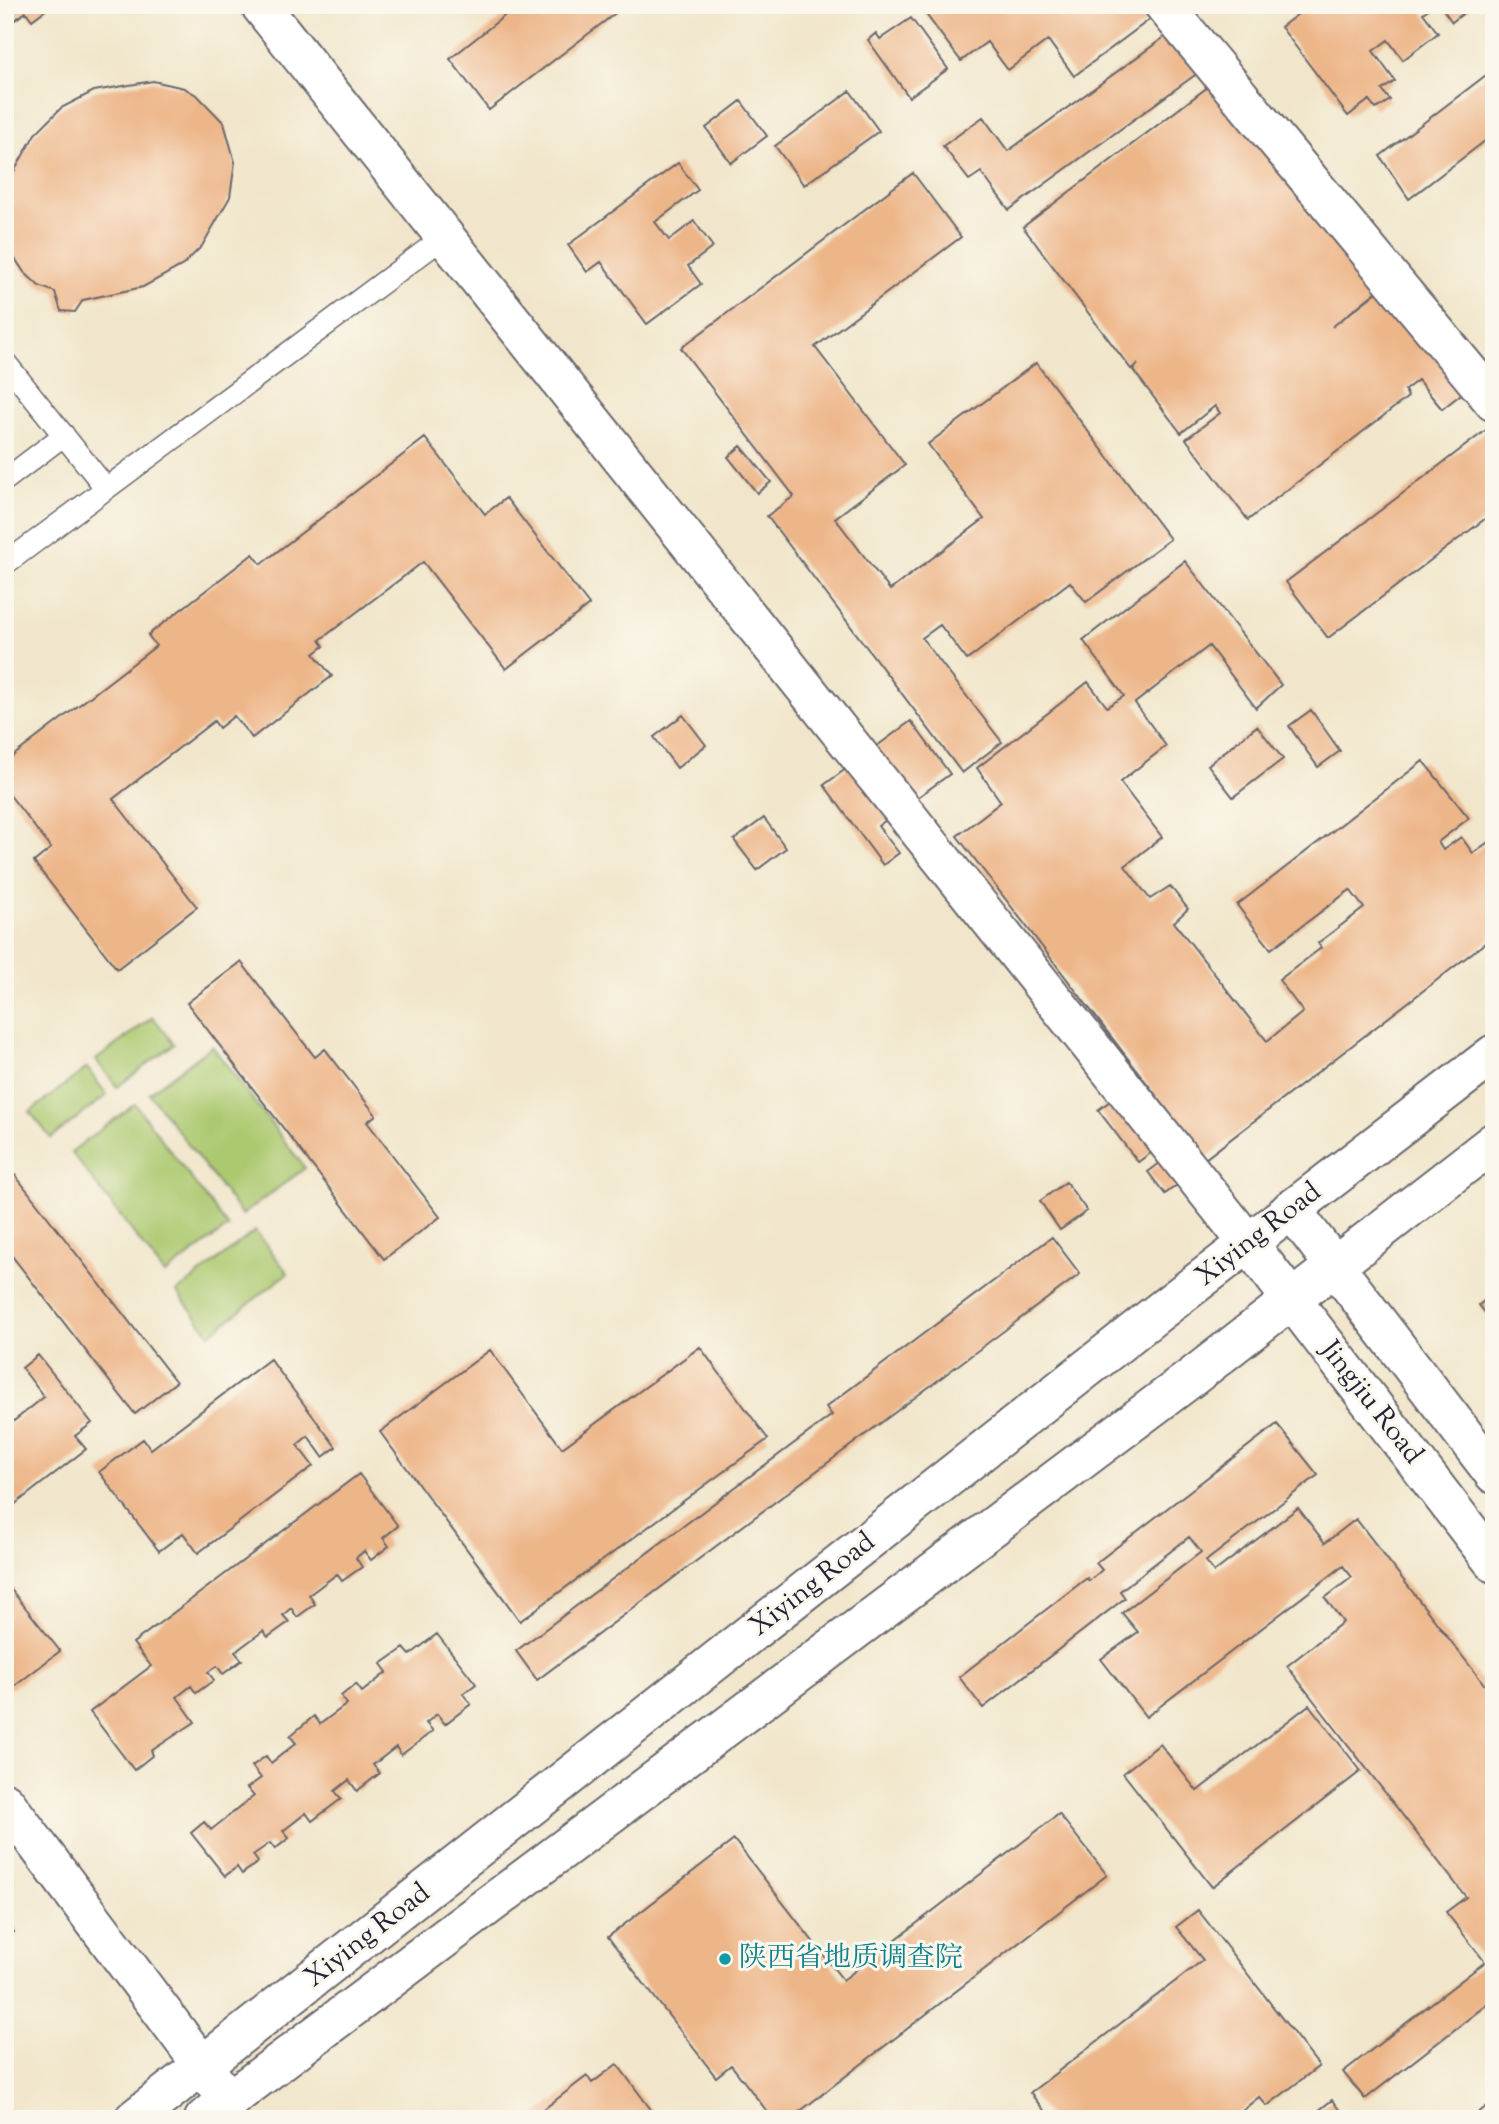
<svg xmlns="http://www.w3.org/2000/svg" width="1499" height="2124" font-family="'Sorts Mill Goudy','Noto Serif SC',serif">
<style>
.green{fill:#acc970;stroke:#677656;stroke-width:2}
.building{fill:#edb689}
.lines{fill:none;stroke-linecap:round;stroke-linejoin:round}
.service-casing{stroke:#6a676d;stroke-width:24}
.minor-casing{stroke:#6a676d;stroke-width:42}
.tertiary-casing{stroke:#6a676d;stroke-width:42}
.primary-casing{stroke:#6a676d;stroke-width:42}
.service{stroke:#fff;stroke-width:21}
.minor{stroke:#fff;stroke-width:38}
.tertiary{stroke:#fff;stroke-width:38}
.primary{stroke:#fff;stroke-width:38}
.culture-dot{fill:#0f9aa8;stroke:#fbf7ec;stroke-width:2.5}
.labels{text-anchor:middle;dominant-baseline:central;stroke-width:6;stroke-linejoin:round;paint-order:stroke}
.street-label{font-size:28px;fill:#22223b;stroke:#fbf7ec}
.culture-label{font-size:28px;fill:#0d838f;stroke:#fbf7ec;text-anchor:start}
</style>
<rect width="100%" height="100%" fill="#fbf7ec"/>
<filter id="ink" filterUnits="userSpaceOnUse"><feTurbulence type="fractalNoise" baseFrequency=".0143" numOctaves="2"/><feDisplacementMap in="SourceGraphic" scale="14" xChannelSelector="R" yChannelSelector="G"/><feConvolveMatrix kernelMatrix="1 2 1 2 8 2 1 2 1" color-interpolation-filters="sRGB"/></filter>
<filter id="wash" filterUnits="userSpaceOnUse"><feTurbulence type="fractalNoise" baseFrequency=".00686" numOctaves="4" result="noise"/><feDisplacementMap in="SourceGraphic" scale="28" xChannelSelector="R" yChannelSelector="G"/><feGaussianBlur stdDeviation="1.57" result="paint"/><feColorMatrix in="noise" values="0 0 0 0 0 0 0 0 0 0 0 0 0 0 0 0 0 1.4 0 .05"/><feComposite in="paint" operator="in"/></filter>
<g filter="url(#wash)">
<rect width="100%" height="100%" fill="#f1e6cb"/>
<path class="green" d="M153 1017 174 1044 117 1087 96 1060Z
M212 1046 305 1168 242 1215 149 1093Z
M87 1068 107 1095 51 1138 30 1112Z
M135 1104 228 1227 165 1274 71 1152Z
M255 1231 288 1273 210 1334 177 1292Z"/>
<g id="blocks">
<path class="building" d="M5 5H52L32 20 26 12 5 27Z
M518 5H626L489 110 450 59Z
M879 5H895L885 12Z
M919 5H1169L1074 76 1048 40 1008 70 987 42 961 61Z
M1310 5H1434L1423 13 1438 33 1403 60 1388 40 1373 51 1395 81 1382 90 1390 100 1376 109 1369 100 1348 116 1281 27Z
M1440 5H1474L1452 22Z
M911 18 948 69 909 97 868 40 876 33 880 39Z
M1177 28 1206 67 1009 210 981 172 969 180 943 146 983 117 1008 151Z
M1494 69V134L1409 199 1380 156Z
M1229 71 1391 280 1332 327 1390 282 1474 384 1442 409 1418 380 1405 390 1408 397 1248 520 1186 439 1220 413 1215 406 1181 433 1133 370 1138 364 1131 369 1023 227Z
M153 81 184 88 198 96 224 123 235 162 230 197 202 246 183 265 143 287 83 300 75 312 61 311 55 292 39 286 24 272 14 257 5 234V194L12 175 35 134 61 108 94 91Z
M850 91 879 131 804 185 775 146Z
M741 101 767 136 731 163 706 128Z
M678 163 698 190 655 222 669 240 694 221 713 247 688 266 701 284 647 324 601 262 587 272 568 245Z
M913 173 961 237 815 347 905 465 835 518 890 590 984 519 928 444 1036 363 1170 539 1086 602 1070 582 967 660 940 625 922 638 1002 742 962 773 767 516 794 496 681 348Z
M1494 424V512L1328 638 1286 582Z
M425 438 485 514 506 498 589 605 506 669 423 562 320 640 324 646 314 654 332 676 252 738 234 716 219 728 214 721 113 799 197 907 117 969 34 862 51 848 5 789V762L156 646 148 635 253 554 261 564Z
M741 446 771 482 757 493 728 457Z
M1185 561 1281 685 1256 708 1209 646 1135 703 1166 746 1120 782 1162 837 1125 866 1150 899 1170 886 1188 909 1174 922 1267 1041 1303 1012 1279 980 1321 948 1318 943 1364 908 1350 890 1271 949 1237 905 1423 761 1469 818 1438 842 1443 850 1461 837 1473 853 1494 838V936L1205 1159 957 836 1001 802 977 768 1088 682 1107 707 1124 696 1083 640Z
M1311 710 1340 751 1318 767 1289 726Z
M683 715 706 745 677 768 654 737Z
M911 721 950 774 878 826 899 853 883 865 824 785Z
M1257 726 1283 759 1233 797 1208 765Z
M764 818 786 848 757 870 734 840Z
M241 962 315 1057 325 1049 376 1115 367 1122 440 1217 384 1259 187 1003Z
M1117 1096 1156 1149 1138 1162 1098 1110Z
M1189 1141 1206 1163 1165 1194 1148 1172Z
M15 1175 176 1382 135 1414 5 1247V1182Z
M1066 1182 1087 1211 1060 1230 1040 1201Z
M1052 1237 1080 1274 537 1680 516 1651 832 1415 826 1407Z
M1494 1293V1324L1479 1305Z
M700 1347 768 1439 520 1621 380 1432 490 1350 562 1448Z
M38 1355 92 1423 75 1436 86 1449 5 1512V1428L44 1397 22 1368Z
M270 1359 336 1447 323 1457 308 1436 297 1445 313 1466 198 1553 183 1533 159 1551 99 1472 143 1439 151 1449Z
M1277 1424 1318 1475 1206 1561 1214 1572 1298 1508 1325 1543 1356 1519 1494 1697V1999L1365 2099 1343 2072 1485 1962 1446 1912 1466 1897 1287 1666 1343 1622 1325 1598 1352 1577 1343 1566 1146 1717 1101 1659 1138 1632 1122 1613 1201 1552 1189 1537 1120 1591 1125 1598 983 1708 959 1677 1087 1578 1089 1581 1102 1570 1096 1563Z
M359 1474 398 1526 383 1538 389 1546 371 1560 364 1551 356 1558 362 1567 342 1581 337 1574 309 1595 315 1604 297 1617 291 1608 283 1615 289 1622 268 1637 263 1631 235 1652 242 1660 223 1674 217 1666 208 1672 214 1680 196 1693 191 1686 177 1697 195 1722 151 1751 153 1755 134 1770 90 1712 151 1666 133 1643Z
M5 1582 60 1651 11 1689 5 1682Z
M437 1634 476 1684 463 1694 471 1704 445 1724 437 1714 426 1723 433 1731 401 1755 396 1747 373 1765 380 1773 357 1791 349 1780 335 1791 341 1799 312 1821 306 1813 283 1831 289 1838 275 1849 270 1843 253 1855 258 1862 242 1874 237 1867 225 1876 191 1833 204 1822 211 1830 254 1796 247 1788 261 1778 252 1766 266 1756 271 1763 296 1743 290 1736 314 1716 320 1724 347 1704 341 1696 356 1684 362 1692 387 1672 381 1664 404 1648 410 1655Z
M1309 1705 1361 1771 1212 1887 1123 1773 1160 1744 1197 1791Z
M1059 1814 1107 1875 790 2119H773L731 2065 716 2077 608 1937 734 1840 843 1980Z
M1198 1910 1319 2066 1267 2106 1259 2097 1238 2114 1242 2119H1051L1030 2093 1203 1960 1176 1927Z
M5 1921 14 1932 5 1939Z
M617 2064 658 2119H531L587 2076 592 2083Z
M1332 2100 1346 2119H1308Z
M1494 2101V2119H1470Z"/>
</g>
</g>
<g filter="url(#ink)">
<use href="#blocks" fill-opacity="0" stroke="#6a676d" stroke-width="2"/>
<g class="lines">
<g class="service-casing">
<path id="service" d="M5 362 105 487
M5 480 64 435
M5 564 444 237"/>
</g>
<g class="minor-casing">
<path id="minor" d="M260 5 1248 1243
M1164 5 1494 402
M5 1802 229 2101"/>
</g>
<g class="tertiary-casing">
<path id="tertiary" d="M1291 1209 1494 1474
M1248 1243 1494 1563"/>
</g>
<g class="primary-casing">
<path id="primary" d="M134 2119 1151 1318 1494 1054
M204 2119 1191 1378 1494 1142"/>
</g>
<use href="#service" class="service"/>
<use href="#minor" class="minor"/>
<use href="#tertiary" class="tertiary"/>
<use href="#primary" class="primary"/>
</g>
</g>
<circle class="culture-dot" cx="725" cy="1959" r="7"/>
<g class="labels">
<g class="street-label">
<text transform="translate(1259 1235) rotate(-38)">Xiying Road</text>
<text transform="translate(1371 1403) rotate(52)">Jingjiu Road</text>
<text transform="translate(813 1585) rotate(-38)">Xiying Road</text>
<text transform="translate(368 1936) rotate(-38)">Xiying Road</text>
</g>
<g class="culture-label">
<text x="739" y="1959">陕西省地质调查院</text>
</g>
</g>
<rect width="1499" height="2124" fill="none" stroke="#fbf7ec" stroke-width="28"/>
</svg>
